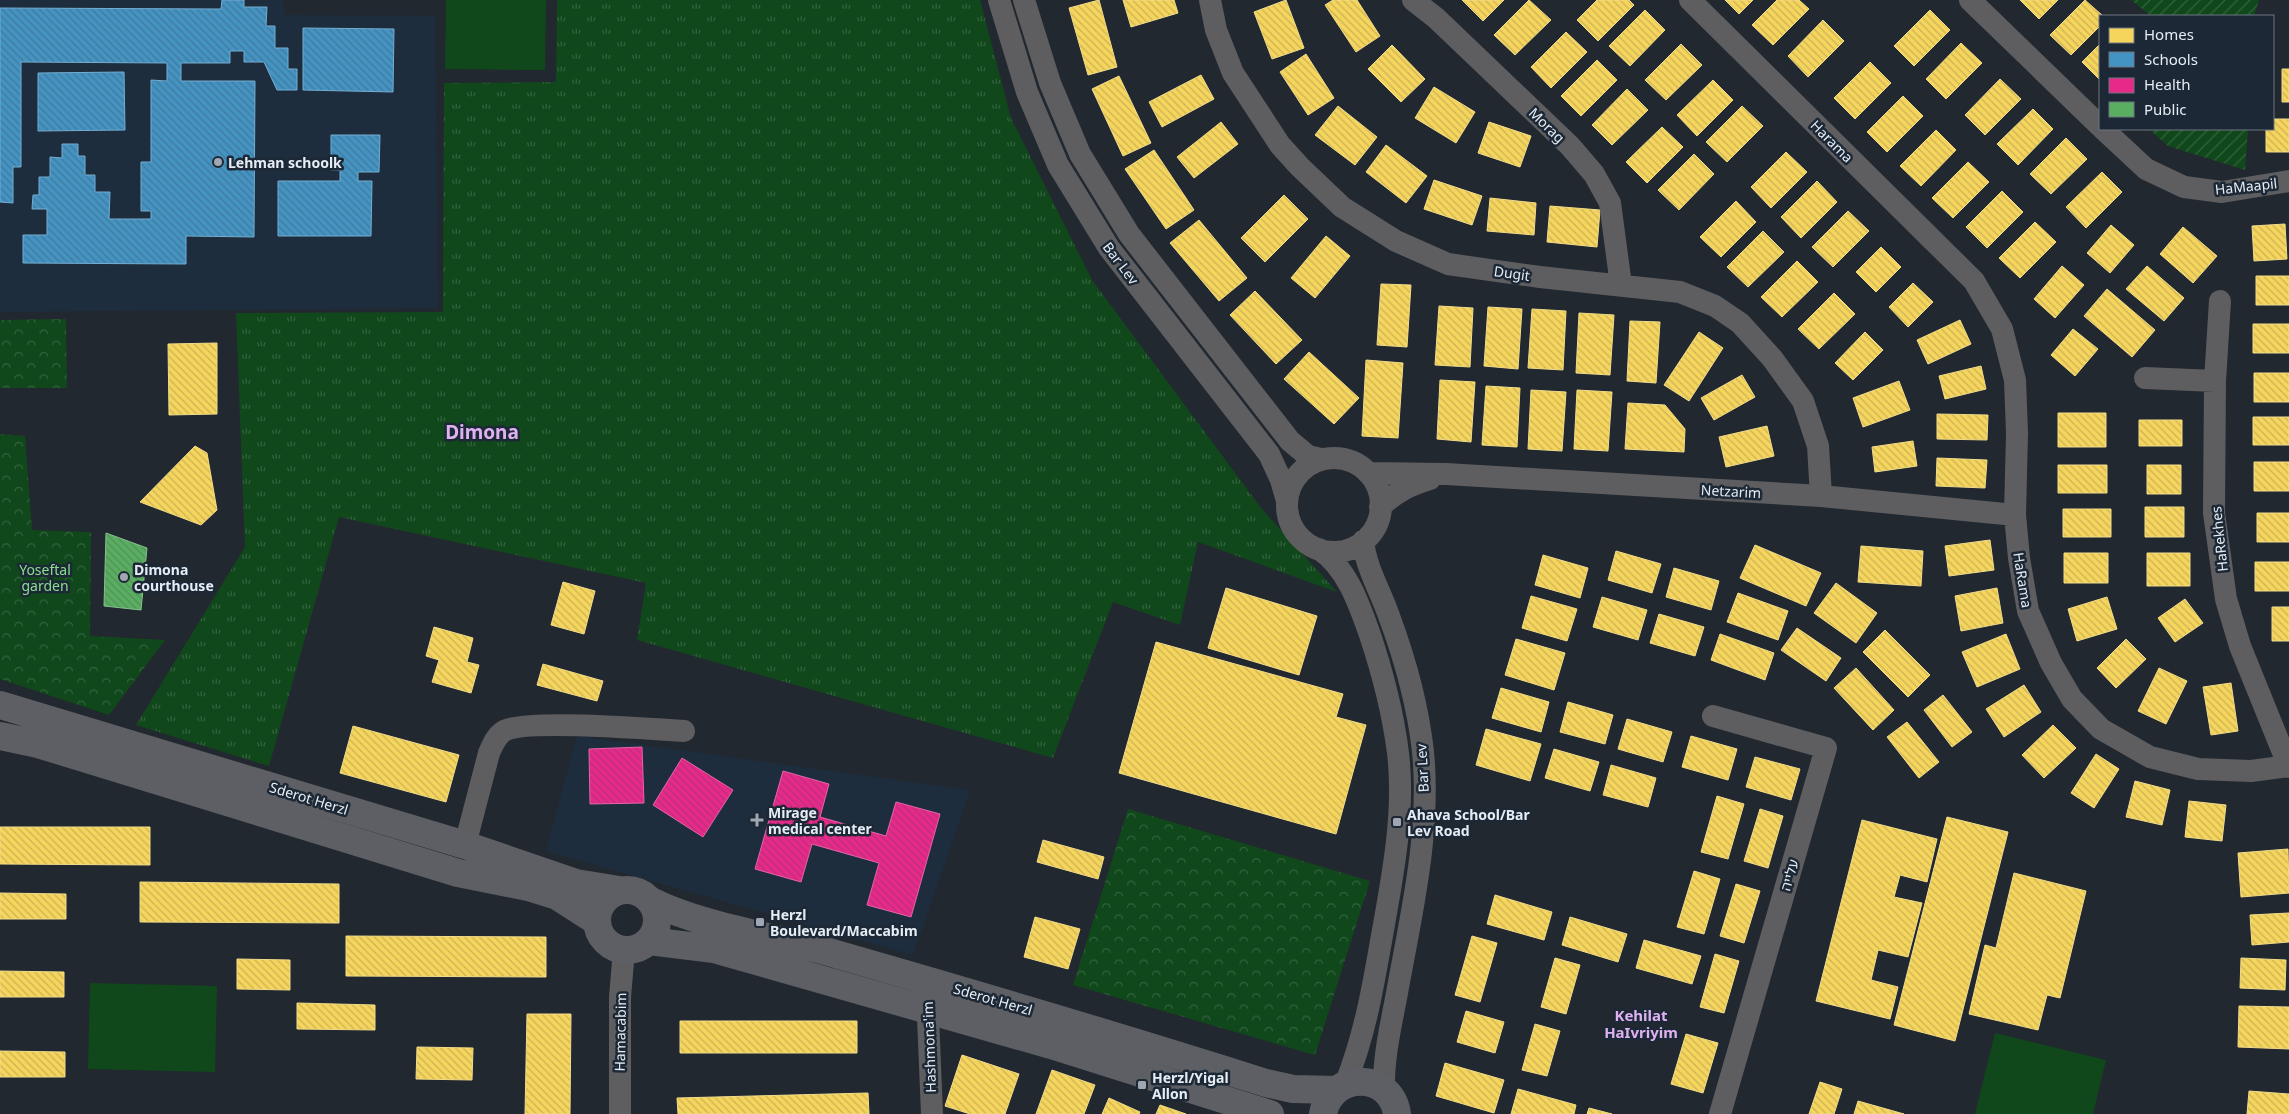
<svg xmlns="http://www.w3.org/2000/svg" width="2289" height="1114" font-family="'Noto Sans','Noto Sans Hebrew',sans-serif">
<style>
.built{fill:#1e2d3d}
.grass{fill:url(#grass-tufts)}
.park{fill:url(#park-crowns)}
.garden{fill:url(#garden-furrows)}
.pitch{fill:#10481b}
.homes{fill:url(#homes-back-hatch);stroke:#f1dc8a}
.schools{fill:url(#schools-back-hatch);stroke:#74aed2}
.health{fill:url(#health-back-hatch);stroke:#e664aa}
.public{fill:url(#public-back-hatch);stroke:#84c18d}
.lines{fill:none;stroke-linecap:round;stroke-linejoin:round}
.minor{stroke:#5e5e61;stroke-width:22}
.major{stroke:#5e5f64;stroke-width:28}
.poi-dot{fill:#a1a7b0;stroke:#1c2835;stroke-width:2}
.labels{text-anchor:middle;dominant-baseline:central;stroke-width:5;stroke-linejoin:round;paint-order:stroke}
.street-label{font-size:14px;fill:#e5ecf5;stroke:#1c2835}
.poi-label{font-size:14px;font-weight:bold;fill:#e5ecf5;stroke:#1c2835;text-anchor:start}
.park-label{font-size:14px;fill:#8bdd8f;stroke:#1c2835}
.neighbourhood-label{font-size:15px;font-weight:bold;fill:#dfb1f1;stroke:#1c2835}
.district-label{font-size:19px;font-weight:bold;fill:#dfb1f1;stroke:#1c2835}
</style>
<defs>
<pattern id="grass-tufts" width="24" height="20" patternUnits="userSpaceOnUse" patternTransform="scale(1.25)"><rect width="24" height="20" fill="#10481b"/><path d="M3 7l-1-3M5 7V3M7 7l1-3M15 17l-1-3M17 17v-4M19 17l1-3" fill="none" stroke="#33633d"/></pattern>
<pattern id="park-crowns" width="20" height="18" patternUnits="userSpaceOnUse" patternTransform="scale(1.25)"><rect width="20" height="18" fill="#10481b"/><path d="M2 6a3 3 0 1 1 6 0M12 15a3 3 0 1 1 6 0" fill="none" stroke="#33633d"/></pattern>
<pattern id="garden-furrows" width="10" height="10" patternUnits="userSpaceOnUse" patternTransform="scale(1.25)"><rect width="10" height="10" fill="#10481b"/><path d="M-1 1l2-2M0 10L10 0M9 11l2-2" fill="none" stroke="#33633d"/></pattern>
<pattern id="homes-back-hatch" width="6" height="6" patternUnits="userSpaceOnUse" patternTransform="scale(1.25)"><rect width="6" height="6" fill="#f6d55c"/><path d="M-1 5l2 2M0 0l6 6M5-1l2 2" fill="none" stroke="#cab258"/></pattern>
<pattern id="schools-back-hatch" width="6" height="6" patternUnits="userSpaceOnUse" patternTransform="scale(1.25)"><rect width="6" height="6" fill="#4393c3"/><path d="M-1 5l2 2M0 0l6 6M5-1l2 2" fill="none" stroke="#447899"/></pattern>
<pattern id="health-back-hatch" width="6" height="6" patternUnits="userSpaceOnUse" patternTransform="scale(1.25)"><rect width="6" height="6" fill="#e7298a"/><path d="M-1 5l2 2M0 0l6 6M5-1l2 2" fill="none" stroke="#b63277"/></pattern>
<pattern id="public-back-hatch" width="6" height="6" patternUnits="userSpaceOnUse" patternTransform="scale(1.25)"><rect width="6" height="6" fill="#5aae61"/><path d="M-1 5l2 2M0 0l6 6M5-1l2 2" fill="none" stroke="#548f5a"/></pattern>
</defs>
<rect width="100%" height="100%" fill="#22282f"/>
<path class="built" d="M0 0H283L284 15 435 16 438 308 0 312Z
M577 736 970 790 913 955 546 851Z"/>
<path class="grass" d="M557 0H980L1011 118 1092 280 1261 508 1337 592 1198 542 1180 625 1113 602 1053 758 637 640 646 583 339 517 269 766 136 725 245 547 236 313 443 312 444 83 556 82Z"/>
<path class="park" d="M66 319 67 388H0V320Z
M0 434 25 436 32 530 91 532 90 636 165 640 109 715 0 679Z
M1128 809 1370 881 1315 1055 1073 985Z"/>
<path class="garden" d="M2131 0H2259L2254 16H2151Z
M2149 129H2248L2245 170 2168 146Z"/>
<path class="pitch" d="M446 0H546L545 70 445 69Z
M90 983 217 986 215 1072 88 1069Z
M1995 1033 2106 1060 2093 1114H1975Z"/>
<path class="homes" d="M1099 0 1117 67 1088 75 1069 8Z
M1123 0H1174L1178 13 1131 27Z
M1286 0 1304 48 1272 59 1254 12Z
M1333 0H1357L1380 36 1356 52 1325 5Z
M1462 0H1504L1483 21Z
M1529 0 1551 20 1515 55 1494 35Z
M1597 0H1629L1634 5 1598 41 1577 20Z
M1725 0H1753L1739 14Z
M1777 0H1799L1809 9 1773 45 1752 25Z
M2020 0H2058L2039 19Z
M2085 0 2103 16H2100V26L2071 55 2050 35Z
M1645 10 1665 30 1630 66 1609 46Z
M1930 10 1950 30 1914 66 1894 46Z
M1823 20 1844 41 1808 77 1788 56Z
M1566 32 1587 52 1551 88 1531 67Z
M1961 43 1982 63 1946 99 1926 79Z
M1681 44 1702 65 1666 100 1645 80Z
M2100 44V80L2082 62Z
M1392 45 1425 79 1401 102 1368 69Z
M1306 54 1334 98 1308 115 1280 72Z
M1597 60 1617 80 1581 116 1561 96Z
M1870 62 1891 83 1855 119 1834 98Z
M2282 69H2289V102H2282Z
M1201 75 1214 99 1162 127 1149 102Z
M1119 76 1151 143 1123 156 1092 89Z
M2000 79 2021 99 1985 135 1965 115Z
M1713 80 1733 100 1697 136 1677 115Z
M1434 87 1475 112 1456 143 1415 118Z
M1627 89 1648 110 1612 145 1592 125Z
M1903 96 1923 116 1887 152 1867 132Z
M1338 106 1377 137 1355 165 1315 135Z
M1742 106 1763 126 1727 162 1706 142Z
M2033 109 2053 129 2018 165 1997 144Z
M2273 119H2289V152H2266V129H2273Z
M1221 122 1238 144 1194 178 1177 157Z
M1489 122 1531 136 1520 167 1478 153Z
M1662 127 1683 147 1647 183 1626 162Z
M1936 130 1956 150 1921 186 1900 166Z
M2066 138 2087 159 2051 194 2030 174Z
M1386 145 1427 176 1406 203 1366 172Z
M1154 150 1194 210 1166 229 1125 169Z
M1786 152 1807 172 1771 208 1751 187Z
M1694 154 1714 174 1679 210 1658 190Z
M1968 162 1989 182 1953 218 1932 198Z
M2102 172 2122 192 2086 228 2066 207Z
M1434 180 1482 196 1472 225 1424 209Z
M1817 181 1837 202 1801 238 1781 217Z
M2002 191 2023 212 1987 248 1966 227Z
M1284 195 1308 219 1265 262 1241 238Z
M1490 198 1536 203 1534 235 1487 231Z
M1736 201 1756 222 1721 257 1700 237Z
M1550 206 1600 210 1597 247 1547 242Z
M1848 211 1869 231 1833 267 1812 247Z
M1199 220 1247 278 1219 301 1170 243Z
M2035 222 2056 242 2020 278 1999 258Z
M2285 224 2287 259 2254 261 2252 226Z
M2111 225 2134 245 2110 273 2087 253Z
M2183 227 2217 256 2193 283 2160 254Z
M1763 231 1784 252 1748 287 1727 267Z
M1326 236 1350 256 1315 298 1291 278Z
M1881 247 1901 267 1876 292 1856 272Z
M1797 261 1818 282 1782 317 1761 297Z
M2062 266 2084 285 2055 318 2034 299Z
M2147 266 2184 298 2164 321 2126 289Z
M2256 276H2289V305H2256Z
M1913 283 1933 302 1908 327 1889 307Z
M1381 284 1411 285 1407 347 1377 345Z
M2107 289 2155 330 2132 357 2084 316Z
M1255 291 1302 340 1276 364 1230 315Z
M1834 293 1855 314 1819 349 1798 329Z
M1439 306 1473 308 1470 367 1435 365Z
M1488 307 1522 309 1518 369 1484 366Z
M1532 309 1566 311 1563 370 1528 368Z
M1579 313 1614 315 1610 375 1576 373Z
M1960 320 1971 344 1928 364 1917 340Z
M1630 321 1660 322 1656 383 1627 381Z
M2253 324H2289V353H2253Z
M2073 329 2098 349 2075 376 2051 355Z
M1699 332 1723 348 1689 401 1664 385Z
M1865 332 1883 350 1853 380 1835 363Z
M217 343V414L169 415 168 344Z
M1309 352 1359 398 1334 424 1284 379Z
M1366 360 1403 363 1398 438 1362 436Z
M1981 366 1986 389 1945 399 1939 376Z
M2254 373H2289V402H2254Z
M1742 375 1755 397 1714 420 1701 398Z
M1440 380 1475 382 1471 442 1437 439Z
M1899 381 1910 410 1863 427 1853 398Z
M1486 386 1520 388 1517 447 1482 445Z
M1531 390 1566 392 1562 451 1528 449Z
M1577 390 1612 392 1608 451 1574 449Z
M1628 403 1665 405 1685 429 1684 452 1625 449Z
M2058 413H2106V447H2058Z
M1937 414 1988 415 1987 440 1937 439Z
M2253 417H2289V445H2253Z
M2139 420H2182V446H2139Z
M1767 426 1774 456 1726 467 1719 437Z
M1913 441 1917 466 1875 472 1872 447Z
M195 446 207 453 217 510 201 525 140 502Z
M1937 458 1987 460 1985 488 1936 486Z
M2254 462H2289V491H2254Z
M2058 465H2107V493H2058Z
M2147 465H2181V494H2147Z
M2145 507H2184V537H2145Z
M2063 509H2111V537H2063Z
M2257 513H2289V542H2257Z
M1990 540 1994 570 1949 576 1945 546Z
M1755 545 1821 573 1806 606 1740 578Z
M1861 546 1923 551 1921 586 1858 582Z
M1616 551 1661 564 1652 593 1608 580Z
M2064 553H2108V583H2064Z
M2147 553H2190V586H2147Z
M1543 555 1588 568 1580 598 1535 585Z
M2255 562H2289V591H2255Z
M1674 568 1719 581 1711 610 1666 597Z
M563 582 595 591 584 634 551 625Z
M1836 583 1877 613 1856 643 1814 613Z
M1226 588 1317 616 1299 675 1208 648Z
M1997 588 2003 623 1961 631 1955 596Z
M1738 593 1788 611 1778 640 1727 622Z
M1531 596 1577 609 1567 641 1522 628Z
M1602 597 1647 610 1638 640 1593 627Z
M2107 597 2117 629 2077 641 2068 609Z
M2185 599 2203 623 2175 642 2158 618Z
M2272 607H2289V641H2272Z
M1659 614 1704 627 1695 656 1650 643Z
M434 627 473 638 467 662 479 665 471 693 432 682 439 660 426 656Z
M1797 628 1841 658 1826 681 1781 650Z
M1885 630 1930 675 1908 697 1863 652Z
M1720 634 1774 653 1765 680 1711 660Z
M2006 634 2020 669 1977 687 1962 652Z
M1516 639 1565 653 1554 690 1505 675Z
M2126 639 2146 659 2116 688 2097 668Z
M1156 642 1343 694 1336 717 1366 725 1336 834 1119 773Z
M543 664 603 681 597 701 537 685Z
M1856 668 1894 710 1873 730 1834 688Z
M2159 668 2187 681 2166 724 2138 711Z
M2231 683 2238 731 2211 735 2203 687Z
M2024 685 2041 712 2004 737 1986 709Z
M1501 688 1549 702 1541 732 1492 718Z
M1943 695 1972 732 1952 747 1924 710Z
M1568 702 1613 715 1605 744 1560 732Z
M1627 719 1672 732 1663 762 1618 749Z
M1907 722 1939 762 1919 778 1887 737Z
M2053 725 2076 748 2044 778 2022 755Z
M353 726 459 755 446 802 340 773Z
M1486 729 1541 744 1530 781 1476 765Z
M1691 736 1737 749 1728 780 1682 767Z
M1554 749 1599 762 1590 791 1545 778Z
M2096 754 2119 769 2094 808 2071 793Z
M1755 757 1800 769 1791 800 1746 787Z
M1611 765 1656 778 1648 807 1603 795Z
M2135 781 2170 790 2162 825 2126 817Z
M1717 796 1744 804 1728 859 1701 852Z
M2189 801 2226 805 2222 841 2185 837Z
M1760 809 1783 816 1768 868 1744 861Z
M1947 817 2008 832 1955 1041 1894 1025Z
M1862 820 1937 839 1927 882 1900 875 1894 897 1922 903 1908 957 1878 950 1871 980 1898 987 1890 1019 1816 1001Z
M0 827H150V865L0 864Z
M1043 840 1104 857 1098 879 1037 862Z
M2288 849 2289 893 2241 897 2238 853Z
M1694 871 1720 879 1704 934 1677 927Z
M2014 873 2086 891 2060 998 2047 995 2038 1030 1969 1014 1985 945 1996 948Z
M140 882 339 884V923L140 922Z
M1736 884 1760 891 1744 943 1720 936Z
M0 893 66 894V919H0Z
M1495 895 1552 912 1544 940 1487 924Z
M2289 913V942L2252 945 2250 915Z
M1035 917 1080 929 1068 969 1024 957Z
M1570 917 1627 934 1618 962 1562 945Z
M346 936 546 937V977L346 976Z
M1472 936 1497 943 1480 1002 1455 995Z
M1644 940 1701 956 1692 984 1636 968Z
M1715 954 1739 961 1724 1013 1700 1007Z
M1555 958 1580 965 1566 1014 1541 1007Z
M2241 958 2286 960 2285 990 2240 988Z
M237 959 290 960V990L237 989Z
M0 971 64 972V997H0Z
M297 1003 375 1005V1030L297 1029Z
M2239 1006 2289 1007V1049L2238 1047Z
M1466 1011 1504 1022 1495 1053 1457 1042Z
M527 1014H571L570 1114H525Z
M680 1021H857V1053H680Z
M1535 1024 1560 1031 1547 1076 1522 1070Z
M1686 1034 1718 1043 1703 1093 1671 1084Z
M417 1047 473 1048 472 1080 416 1079Z
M0 1051 65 1052V1077H0Z
M962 1055 1019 1074 1005 1114H970L945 1106Z
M1445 1063 1504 1080 1494 1113 1436 1096Z
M1052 1070 1095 1085 1084 1114H1036Z
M1820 1082 1842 1089 1834 1114H1809Z
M1518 1089 1576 1105 1574 1114H1511Z
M2249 1091 2289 1094V1114H2247Z
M868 1093 869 1114H678L677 1098Z
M1109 1098 1140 1112 1139 1114H1102Z
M1858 1101 1904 1114H1854Z
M1160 1105 1186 1114H1156Z
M1589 1108 1612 1114H1587Z"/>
<path class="schools" d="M222 0H244V7H267L266 26H275V48H288V69H297V90H277L264 62H244V51H230V63H181V81H255L254 237 186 236V264L23 263V235H47V209H32L33 195H39V177H50V157L62 158V144H78V156H85V175H95V192H110L109 219H151V211H141V162H151V80L167 81V63L21 62V167H13V203L0 202V8L221 9Z
M303 28 394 29 393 92 303 90Z
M124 72 125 130 38 131V73Z
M331 135H380L379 172H358V181H372L371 236H278V181H340V170H331Z"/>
<path class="health" d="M642 747 644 803 590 804 589 749Z
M682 758 733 790 703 837 653 805Z
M783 771 829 784 820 817 886 836 896 802 940 814 911 917 867 905 879 863 812 844 801 882 755 869Z"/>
<path class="public" d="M106 533 147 548 141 610 104 606Z"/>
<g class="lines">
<path class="minor" d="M999 0 1027 92 1058 165 1109 248 1269 454 1281 480 1287 501
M1024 0 1050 83 1080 154 1129 234 1290 441 1308 456 1321 459
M1210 0 1216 30 1233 73 1280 145 1300 167 1342 207 1396 241 1448 264 1540 277 1680 292 1715 306 1740 323 1772 358 1803 401 1818 446 1821 496
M1413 0 1436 18 1570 146 1594 174 1610 203 1621 285
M1690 0 1974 281 2002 329 2015 380 2017 433 2015 515 2019 558 2028 611 2051 663 2072 699 2101 729 2150 757 2198 769 2251 771 2289 766
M1970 0 2100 126
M2103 129 2146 169 2184 187 2222 192 2289 181
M2220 301 2215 381 2214 513 2226 599 2240 646 2289 767
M2145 378 2215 381
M1287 505a47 47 0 1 1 94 0a47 47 0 1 1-94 0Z
M1368 473 1446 474 1821 496 2015 515
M1380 507C1396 492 1410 485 1430 479
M1363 541C1366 568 1380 590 1389 616 1405 659 1418 706 1423 752 1431 832 1411 915 1397 993 1391 1025 1383 1058 1384 1091
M1319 549C1347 568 1359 604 1370 635 1383 674 1393 713 1398 753 1405 811 1393 874 1383 930 1373 986 1366 1032 1345 1085
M1713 716 1826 748 1720 1114
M465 845 489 753C493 744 496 736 504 731 524 719 654 729 684 731
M927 993 932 1114
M620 1114V997L624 950"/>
<path class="major" d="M0 705 465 845 576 883 619 890
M0 736 38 744 458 873 528 887 557 896 596 921
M597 920a30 30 0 1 1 60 0a30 30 0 1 1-60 0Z
M651 901C706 928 779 937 839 955 982 996 1124 1038 1266 1083L1293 1089 1337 1090
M649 941 714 949 1051 1045 1270 1114
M1323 1114C1331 1071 1391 1071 1397 1114"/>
</g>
<g class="poi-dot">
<circle cx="218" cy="162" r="5"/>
<circle cx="124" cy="577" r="5"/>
<path d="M754.5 812.5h5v5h5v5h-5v5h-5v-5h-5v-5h5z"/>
<rect x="1392" y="817" width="10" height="10" rx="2.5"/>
<rect x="755" y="917" width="10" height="10" rx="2.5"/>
<rect x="1137" y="1080" width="10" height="10" rx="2.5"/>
</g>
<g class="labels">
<g class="street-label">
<text transform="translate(1547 125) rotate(44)">Morag</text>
<text transform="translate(1832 141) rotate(45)">Harama</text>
<text transform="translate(2246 186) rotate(-6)">HaMaapil</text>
<text transform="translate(1121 263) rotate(53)">Bar Lev</text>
<text transform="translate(1512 273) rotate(8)">Dugit</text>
<text transform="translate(1731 491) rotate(3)">Netzarim</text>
<text transform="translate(2219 539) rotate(-96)">HaRekhes</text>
<text transform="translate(2023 580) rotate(81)">HaRama</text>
<text transform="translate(1422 768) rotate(-93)">Bar Lev</text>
<text transform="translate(309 798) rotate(17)">Sderot Herzl</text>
<text transform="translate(1789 875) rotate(-74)">עלייה</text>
<text transform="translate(993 999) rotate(16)">Sderot Herzl</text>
<text transform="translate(620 1032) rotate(-89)">Hamacabim</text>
<text transform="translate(929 1047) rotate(-92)">Hashmona'im</text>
</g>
<g class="poi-label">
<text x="228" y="162">Lehman schoolk</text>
<text x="134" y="569">Dimona<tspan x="134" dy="16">courthouse</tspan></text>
<text x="768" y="812">Mirage<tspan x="768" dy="16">medical center</tspan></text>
<text x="1407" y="814">Ahava School/Bar<tspan x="1407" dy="16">Lev Road</tspan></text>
<text x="770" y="914">Herzl<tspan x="770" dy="16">Boulevard/Maccabim</tspan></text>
<text x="1152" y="1077">Herzl/Yigal<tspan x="1152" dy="16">Allon</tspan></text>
</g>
<g class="park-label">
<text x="45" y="569">Yoseftal<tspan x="45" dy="16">garden</tspan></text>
</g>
<g class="neighbourhood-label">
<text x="1641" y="1015">Kehilat<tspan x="1641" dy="17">HaIvriyim</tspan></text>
</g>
<g class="district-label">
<text x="482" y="432">Dimona</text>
</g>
</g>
<rect x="2099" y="15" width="175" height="115" fill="#1c2835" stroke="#6c7682"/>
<rect x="2109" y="28" width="25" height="15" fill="#f6d55c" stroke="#6c7682"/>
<text x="2144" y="40" font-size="15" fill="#e5ecf5">Homes</text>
<rect x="2109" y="52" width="25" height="15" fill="#4393c3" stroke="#6c7682"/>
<text x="2144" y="65" font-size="15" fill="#e5ecf5">Schools</text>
<rect x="2109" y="78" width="25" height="15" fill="#e7298a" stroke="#6c7682"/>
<text x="2144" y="90" font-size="15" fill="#e5ecf5">Health</text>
<rect x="2109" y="102" width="25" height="15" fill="#5aae61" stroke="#6c7682"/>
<text x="2144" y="115" font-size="15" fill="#e5ecf5">Public</text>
</svg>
